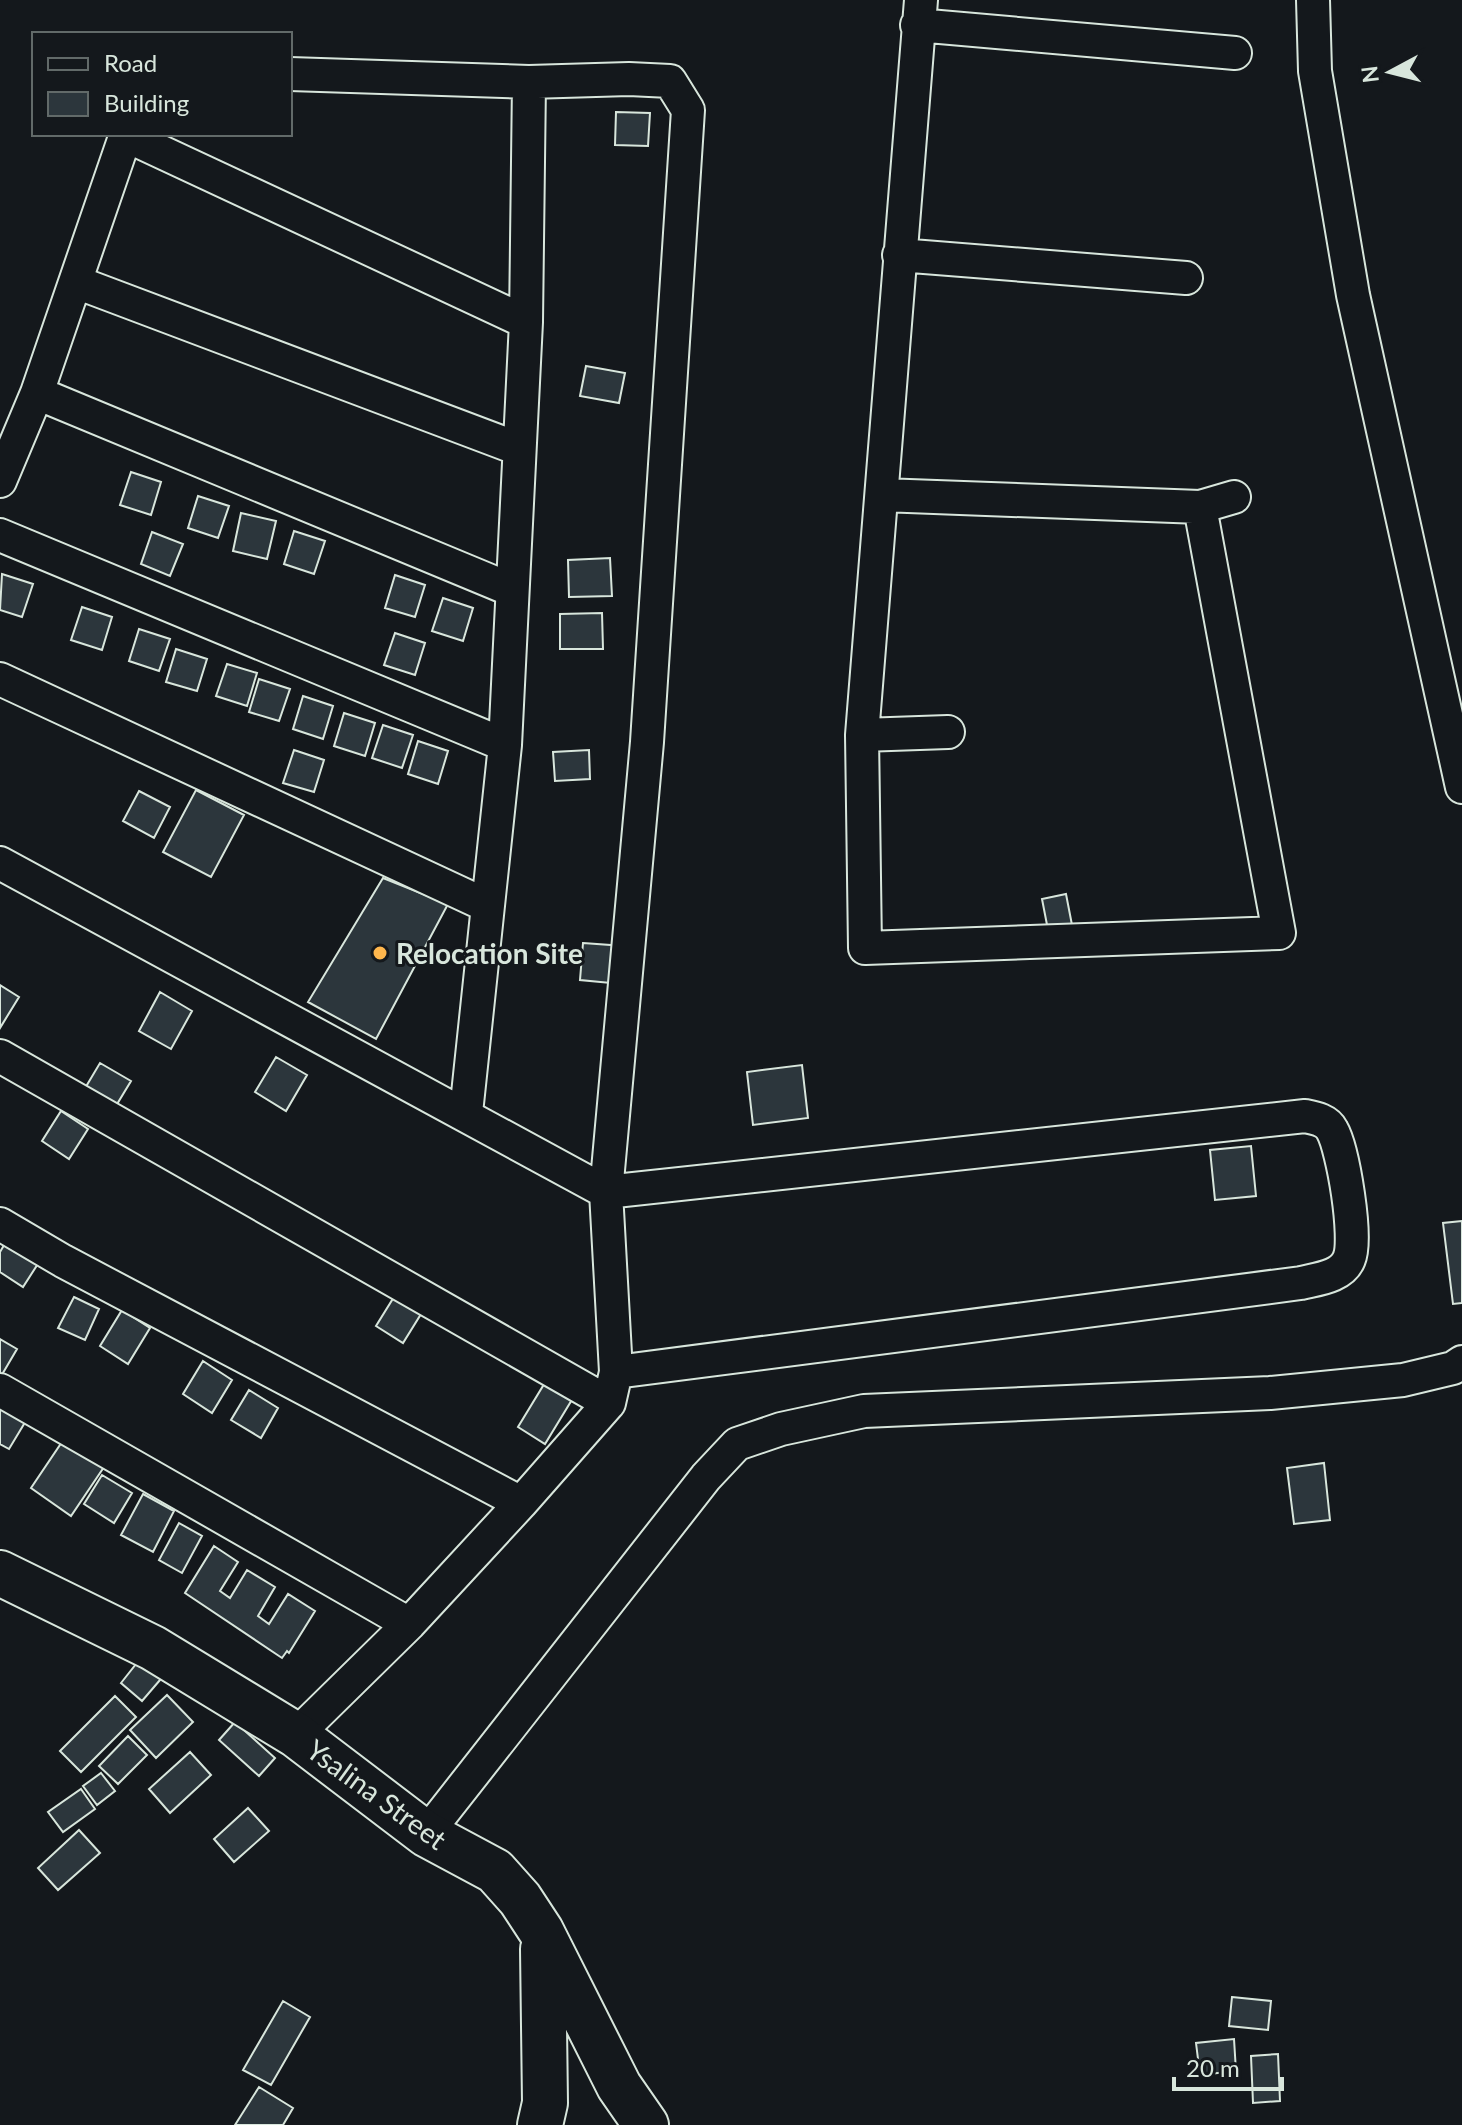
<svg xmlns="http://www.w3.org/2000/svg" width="1462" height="2125" font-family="Lato,sans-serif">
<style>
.building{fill:#2c363c;stroke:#d8e6dc;stroke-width:2}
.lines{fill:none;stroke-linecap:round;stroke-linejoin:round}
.street-casing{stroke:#d8e6dc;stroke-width:36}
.secondary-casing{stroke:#d8e6dc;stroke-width:48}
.street{stroke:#14181c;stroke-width:32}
.secondary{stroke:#14181c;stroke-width:44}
.poi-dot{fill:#ffb74d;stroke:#14181c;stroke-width:3}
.labels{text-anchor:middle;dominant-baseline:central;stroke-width:6;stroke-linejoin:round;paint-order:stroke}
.poi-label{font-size:28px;font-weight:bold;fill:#d8e6dc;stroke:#14181c;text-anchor:start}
.street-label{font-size:28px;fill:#d8e6dc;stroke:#14181c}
</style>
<rect width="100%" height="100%" fill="#14181c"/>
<path class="building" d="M616 112 650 113 648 146 615 145Z
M586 366 625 373 619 403 580 396Z
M131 472 161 482 151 515 120 505Z
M198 496 229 506 218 538 188 528Z
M241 513 276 521 267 559 233 551Z
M294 531 325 541 314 574 284 564Z
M152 532 183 544 170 576 141 564Z
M610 558 612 596 569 597 568 560Z
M2 574 33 584 22 617 0 610Z
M395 575 425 585 415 617 385 608Z
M443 598 473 608 463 641 432 631Z
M82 607 112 617 102 650 71 640Z
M602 613 603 649H560V614Z
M139 629 170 639 159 671 129 661Z
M395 633 425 643 415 675 384 665Z
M176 649 207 659 197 691 166 682Z
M227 664 257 673 247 706 216 696Z
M259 679 290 689 279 721 249 712Z
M303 696 333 706 323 739 293 729Z
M344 713 375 723 365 756 334 746Z
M383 725 413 735 402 768 372 758Z
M418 741 448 751 438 784 408 774Z
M294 750 324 760 314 792 283 783Z
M589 750 590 779 555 781 553 752Z
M196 790 244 815 211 877 163 852Z
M139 791 170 807 154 838 123 821Z
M383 878 448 904 376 1039 308 1002Z
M1066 894 1072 925 1048 930 1042 899Z
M583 943 624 946 621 984 580 980Z
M0 985 19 997 0 1028Z
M160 992 192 1011 171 1049 139 1031Z
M276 1057 307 1075 286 1111 255 1092Z
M100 1063 131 1081 111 1114 81 1095Z
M802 1065 808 1118 753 1125 747 1072Z
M61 1111 88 1129 69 1159 42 1141Z
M1251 1146 1256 1196 1215 1200 1210 1150Z
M1462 1221V1303L1453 1304 1443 1223Z
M10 1235 43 1256 23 1287 0 1272V1252Z
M74 1297 99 1309 85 1340 58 1328Z
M394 1297 421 1314 403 1343 376 1326Z
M122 1310 150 1328 128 1364 100 1346Z
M0 1339 17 1349 0 1378Z
M203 1361 232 1380 212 1413 183 1394Z
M546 1381 573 1398 545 1444 518 1427Z
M249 1390 278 1408 261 1438 231 1420Z
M0 1404 27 1419 9 1449 0 1444Z
M64 1439 104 1467 71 1516 31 1488Z
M1324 1463 1330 1520 1294 1524 1287 1468Z
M102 1475 132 1493 114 1523 84 1504Z
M143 1494 174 1511 153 1552 121 1535Z
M179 1523 202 1536 182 1573 159 1560Z
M214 1546 238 1562 220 1591 230 1598 247 1570 275 1587 258 1616 269 1624 288 1594 315 1611 289 1653 287 1651 282 1658 185 1593Z
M144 1654 166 1673 142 1701 121 1683Z
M167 1695 193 1722 156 1758 130 1730Z
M115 1696 136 1717 81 1772 60 1751Z
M235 1722 275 1758 259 1776 219 1740Z
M128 1736 147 1755 118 1784 99 1766Z
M190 1752 211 1775 170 1813 149 1789Z
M101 1773 115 1791 97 1805 83 1786Z
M81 1789 95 1809 63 1832 48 1812Z
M248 1808 269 1831 234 1862 214 1839Z
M79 1830 100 1853 58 1890 38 1868Z
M1232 1997 1271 2001 1268 2030 1229 2026Z
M283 2001 310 2017 271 2085 243 2070Z
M1234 2039 1236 2071 1200 2075 1196 2043Z
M1278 2054 1280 2101 1253 2103 1251 2056Z
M259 2087 293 2108 283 2125H235Z"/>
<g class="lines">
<g class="street-casing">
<path id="street" d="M921 0 862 735 865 948 1279 933 1200 507
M1313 0 1315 71 1353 295 1462 787
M917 25 1235 53
M290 74 529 82 629 79 670 81 688 110 647 742 606 1192 616 1372 609 1403 521 1503 409 1624 296 1735
M125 135 526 322
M899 255 1186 278
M76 282 519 449
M37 393 512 590
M0 481 37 393 126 134
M882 495 1200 507 1234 497
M0 535 505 745
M0 679 488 906
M862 735 948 732
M0 863 606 1192 1305 1116C1315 1118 1327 1120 1332 1130 1343 1149 1358 1239 1349 1259 1342 1277 1317 1279 1301 1283L616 1372
M0 1056 609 1403
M466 1113 505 745 526 322 529 82
M0 1224 63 1261 521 1503
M0 1390 409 1624
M426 1834 706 1477 737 1444 781 1429 864 1411 1270 1393 1403 1380 1453 1368 1462 1362"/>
</g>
<g class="secondary-casing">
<path id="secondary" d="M0 1573 153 1648 296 1735 426 1834 495 1871 520 1899 541 1931 619 2086 646 2125
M540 2125 545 2103 543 1949"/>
</g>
<use href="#street" class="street"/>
<use href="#secondary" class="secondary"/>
</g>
<circle class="poi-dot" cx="380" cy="953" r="8"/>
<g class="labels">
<g class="poi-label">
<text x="396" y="953">Relocation Site</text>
</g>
<g class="street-label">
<text transform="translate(377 1794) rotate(36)">Ysalina Street</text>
</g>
</g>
<rect x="32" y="32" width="260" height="104" fill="#14181c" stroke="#626a69" stroke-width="2"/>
<rect x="48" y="58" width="40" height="12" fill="#14181c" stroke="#626a69" stroke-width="2"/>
<text x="104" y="72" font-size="24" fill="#d8e6dc">Road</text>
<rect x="48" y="92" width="40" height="24" fill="#2c363c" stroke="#626a69" stroke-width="2"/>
<text x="104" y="112" font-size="24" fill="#d8e6dc">Building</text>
<g transform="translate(1390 72) rotate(263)" stroke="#14181c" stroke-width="6" paint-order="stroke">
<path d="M0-6L14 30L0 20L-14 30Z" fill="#d8e6dc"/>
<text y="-12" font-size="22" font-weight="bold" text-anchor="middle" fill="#d8e6dc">N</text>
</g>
<path d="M1174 2077v12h108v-12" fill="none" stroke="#d8e6dc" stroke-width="4"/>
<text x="1186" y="2077" font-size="24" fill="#d8e6dc" stroke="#14181c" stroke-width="6" paint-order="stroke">20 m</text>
</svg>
